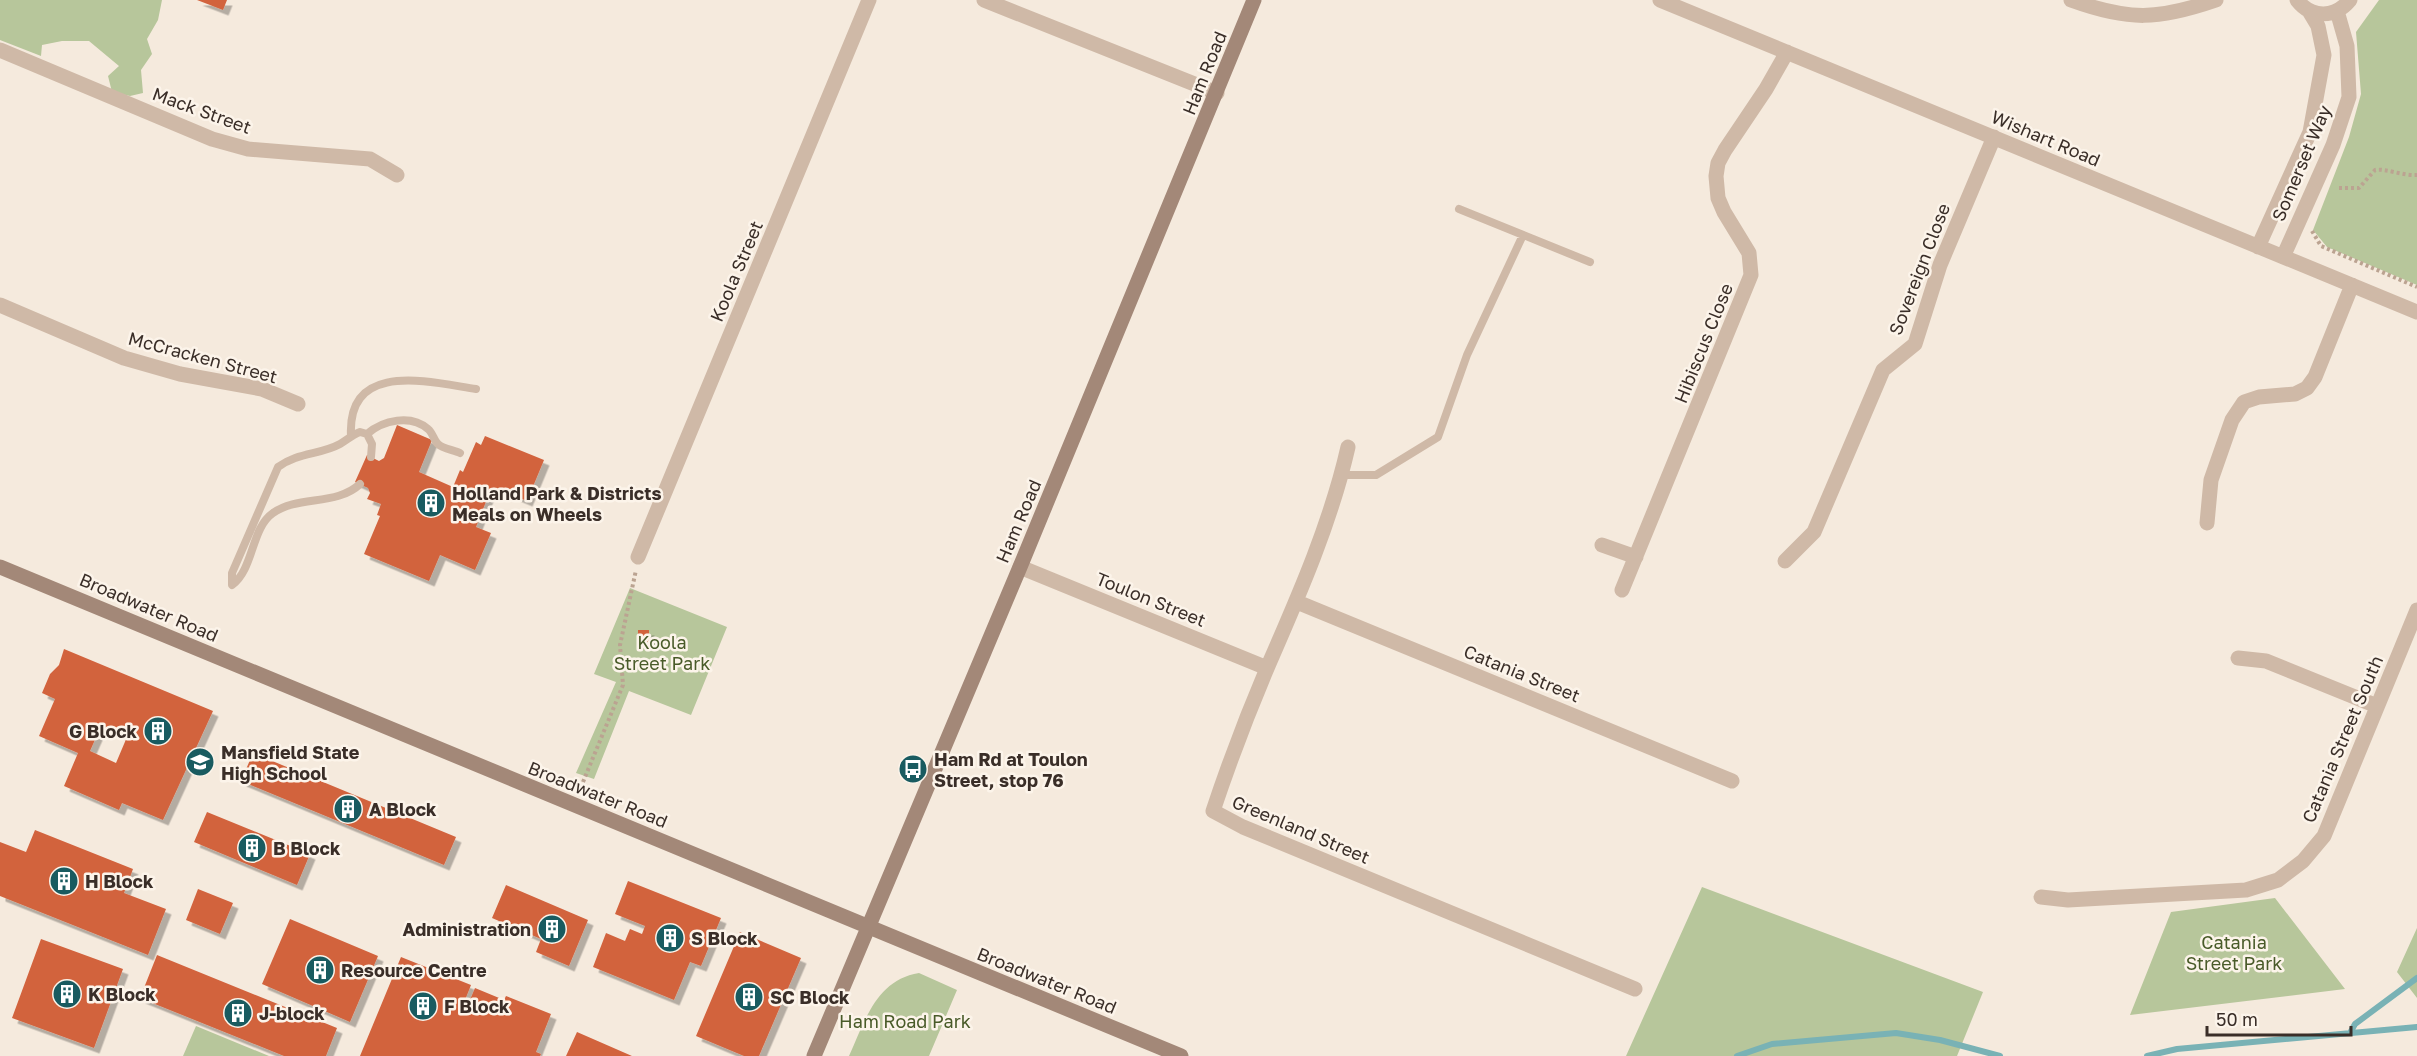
<svg xmlns="http://www.w3.org/2000/svg" width="2417" height="1056" font-family="'Golos Text',sans-serif">
<style>
.green{fill:#b7c69b}
.lines{fill:none;stroke-linecap:round;stroke-linejoin:round}
.stream{stroke:#79b2b5;stroke-width:6}
.building{fill:#d2633e;fill-rule:evenodd;filter:url(#shadow)}
.path{stroke:#bba391;stroke-width:4;stroke-dasharray:3 3;stroke-linecap:butt}
.lane{stroke:#cfb9a7;stroke-width:8}
.street{stroke:#cfb9a7;stroke-width:15}
.secondary{stroke:#a38878;stroke-width:15}
.labels{text-anchor:middle;dominant-baseline:central;stroke-width:5;stroke-linejoin:round;paint-order:stroke}
.street-label{font-size:18px;fill:#3a2e28;stroke:#fcf4ea}
.poi-label{font-size:18px;font-weight:bold;fill:#3a2e28;stroke:#fcf4ea;text-anchor:start}
.park-label{font-size:18px;fill:#495b29;stroke:#fcf4ea}
</style>
<defs>
<filter id="shadow"><feDropShadow dx="5.5" dy="5.5" stdDeviation="0" flood-color="#0004"/></filter>
</defs>
<rect width="100%" height="100%" fill="#f5eadd"/>
<path class="green" d="M0 0H162L158 20 147 39 152 54 141 70 143 93 130 96 112 92 108 76 119 66 89 41H62L42 45 41 56 0 40Z
M2379 0H2417V285L2327 247 2313 230 2349 137 2361 94 2356 32Z
M630 588 727 627 691 715 629 691 594 779 576 773 616 682 594 674Z
M1702 887 1983 992 1957 1056H1626Z
M2275 898 2345 989 2130 1015 2171 912Z
M2417 928V998L2397 972Z
M919 973 957 990 929 1056H849C865 1021 876 980 919 973Z
M196 1026 269 1056H183Z"/>
<g class="lines">
<path class="stream" d="M2350 1033 2355 1024 2417 978
M1737 1056 1772 1044 1896 1033 1940 1040 2000 1056
M2147 1056 2177 1049 2417 1027"/>
</g>
<path class="building" d="M197 0H227L223 10Z
M397 425 432 440 419 472 453 487 460 470 463 472 476 442 481 445 485 436 544 460 527 501 498 489 495 496 489 494 476 527 491 533 475 570 440 555 429 581 364 554 380 516 377 515 381 504 367 499 370 493 368 488 355 482 367 455 379 461 384 458Z
M638 630H649V642L638 641Z
M64 649 213 711 163 820 122 803 119 810 64 786 78 753 39 736 55 699 42 693 50 674 59 665ZM101 726 127 737 116 763 90 751Z
M253 753 456 837 444 865 241 781Z
M207 812 310 854 297 885 194 842Z
M35 830 133 869 124 893 166 909 148 955 0 896V842L26 852Z
M628 881 721 918 701 966 690 962 674 1000 593 967 606 933 625 941 630 929 642 934 645 926 615 914Z
M506 885 588 920 569 966 536 952 541 939 492 918Z
M198 889 233 903 220 934 186 920Z
M290 919 378 956 350 1022 262 984Z
M740 932 801 958 759 1056H744L696 1036Z
M41 939 123 969 94 1048 12 1018Z
M157 955 337 1028 326 1056H284L140 998Z
M401 957 471 985 463 1005 467 1007 475 988 504 1000 506 996 551 1014 536 1052 541 1054 540 1056H360Z
M577 1032 632 1056H566Z"/>
<g class="lines">
<path class="path" d="M2339 188H2359L2375 170C2385 168 2403 176 2417 175
M2312 231 2321 246 2417 287
M583 782 623 685 620 645 636 570"/>
<path class="lane" d="M1459 209 1590 262
M367 434C383 420 411 414 428 429 433 433 434 441 438 444 443 449 454 450 460 453
M351 436C347 360 429 382 476 389
M1342 475H1376L1438 437 1467 355 1523 235
M360 484C337 506 298 495 273 513 251 528 254 569 232 585V573L278 467C298 452 320 455 340 444 347 440 352 435 360 432L367 434 372 444 371 457"/>
<path class="street" d="M984 0 1217 93
M1660 0 2417 312
M2071 0C2129 21 2158 20 2216 0
M2297 0C2312 19 2335 18 2350 0
M0 50 212 139 248 149 370 159 397 175
M2258 247 2310 132 2324 55 2318 26 2309 11
M2283 257 2333 145 2349 97 2347 46 2337 11
M0 305 124 358 180 374 262 389 298 404
M1348 447C1331 522 1299 595 1268 666 1248 713 1229 763 1213 811L1243 827 1635 989
M2207 523 2211 480 2232 420 2244 402 2259 397 2295 394 2307 388 2315 377 2352 285
M1602 545 1636 557
M638 557 869 0
M1785 561 1814 532 1883 370 1915 344 1940 265 1994 137
M1020 567 1267 668
M1622 590 1751 275 1749 253 1724 212 1718 198 1716 176 1718 163 1725 150 1766 89 1787 52
M1297 602 1732 781
M2238 658 2266 661 2377 706
M2041 897 2068 900 2246 890 2278 880 2303 861 2324 836 2417 610"/>
<path class="secondary" d="M0 567 1181 1056
M814 1056 1020 567 1254 0"/>
</g>
<defs>
<g id="building-disc" transform="scale(1.5)"><circle r="9.5" fill="#195b60" stroke="#fcf4ea"/><path d="M-4-6H4V6H1V3H-1V6H-4ZM-2.5-4.3h1.7v1.8h-1.7ZM.8-4.3h1.7v1.8H.8ZM-2.5-1h1.7V.8h-1.7ZM.8-1h1.7V.8H.8Z" fill="#fff"/></g>
<g id="school-disc" transform="scale(1.5)"><circle r="9.5" fill="#195b60" stroke="#fcf4ea"/><path d="M0-5L7-2L0 1L-7-2ZM-4 1L0 2.5L4 1V4Q0 6-4 4Z" fill="#fff"/></g>
<g id="bus-disc" transform="scale(1.5)"><circle r="9.5" fill="#195b60" stroke="#fcf4ea"/><path d="M-5-6H5V4H4V6H2V4H-2V6H-4V4H-5ZM-3.5-4V0h7V-4ZM-3.5 1.2v1.5H-2V1.2ZM2 1.2v1.5H3.5V1.2Z" fill="#fff"/></g>
</defs>
<g fill-rule="evenodd">
<use href="#building-disc" x="431" y="503"/>
<use href="#building-disc" x="158" y="731"/>
<use href="#school-disc" x="200" y="762"/>
<use href="#bus-disc" x="913" y="769"/>
<use href="#building-disc" x="348" y="809"/>
<use href="#building-disc" x="252" y="848"/>
<use href="#building-disc" x="64" y="881"/>
<use href="#building-disc" x="552" y="929"/>
<use href="#building-disc" x="670" y="938"/>
<use href="#building-disc" x="320" y="970"/>
<use href="#building-disc" x="67" y="994"/>
<use href="#building-disc" x="749" y="997"/>
<use href="#building-disc" x="423" y="1006"/>
<use href="#building-disc" x="238" y="1013"/>
</g>
<g class="labels">
<g class="street-label">
<text transform="translate(1204 73) rotate(-68)">Ham Road</text>
<text transform="translate(202 110) rotate(20)">Mack Street</text>
<text transform="translate(2046 138) rotate(23)">Wishart Road</text>
<text transform="translate(2301 163) rotate(-67)">Somerset Way</text>
<text transform="translate(1919 269) rotate(-69)">Sovereign Close</text>
<text transform="translate(736 271) rotate(-67)">Koola Street</text>
<text transform="translate(1703 343) rotate(-68)">Hibiscus Close</text>
<text transform="translate(203 357) rotate(15)">McCracken Street</text>
<text transform="translate(1018 521) rotate(-67)">Ham Road</text>
<text transform="translate(1151 599) rotate(22)">Toulon Street</text>
<text transform="translate(149 607) rotate(23)">Broadwater Road</text>
<text transform="translate(1522 673) rotate(22)">Catania Street</text>
<text transform="translate(2342 739) rotate(-67)">Catania Street South</text>
<text transform="translate(598 794) rotate(22)">Broadwater Road</text>
<text transform="translate(1301 829) rotate(23)">Greenland Street</text>
<text transform="translate(1047 980) rotate(22)">Broadwater Road</text>
</g>
<g class="poi-label">
<text x="452" y="493">Holland Park &amp; Districts<tspan x="452" dy="21">Meals on Wheels</tspan></text>
<text x="137" y="731" text-anchor="end">G Block</text>
<text x="221" y="752">Mansfield State<tspan x="221" dy="21">High School</tspan></text>
<text x="934" y="759">Ham Rd at Toulon<tspan x="934" dy="21">Street, stop 76</tspan></text>
<text x="369" y="809">A Block</text>
<text x="273" y="848">B Block</text>
<text x="85" y="881">H Block</text>
<text x="531" y="929" text-anchor="end">Administration</text>
<text x="691" y="938">S Block</text>
<text x="341" y="970">Resource Centre</text>
<text x="88" y="994">K Block</text>
<text x="770" y="997">SC Block</text>
<text x="444" y="1006">F Block</text>
<text x="259" y="1013">J-block</text>
</g>
<g class="park-label">
<text x="662" y="642">Koola<tspan x="662" dy="21">Street Park</tspan></text>
<text x="2234" y="942">Catania<tspan x="2234" dy="21">Street Park</tspan></text>
<text x="905" y="1021">Ham Road Park</text>
</g>
</g>
<path d="M2207 1026v9h144v-9" fill="none" stroke="#3a2e28" stroke-width="3"/>
<text x="2216" y="1026" font-size="18" fill="#3a2e28" stroke="#fcf4ea" stroke-width="4.5" paint-order="stroke">50 m</text>
</svg>
